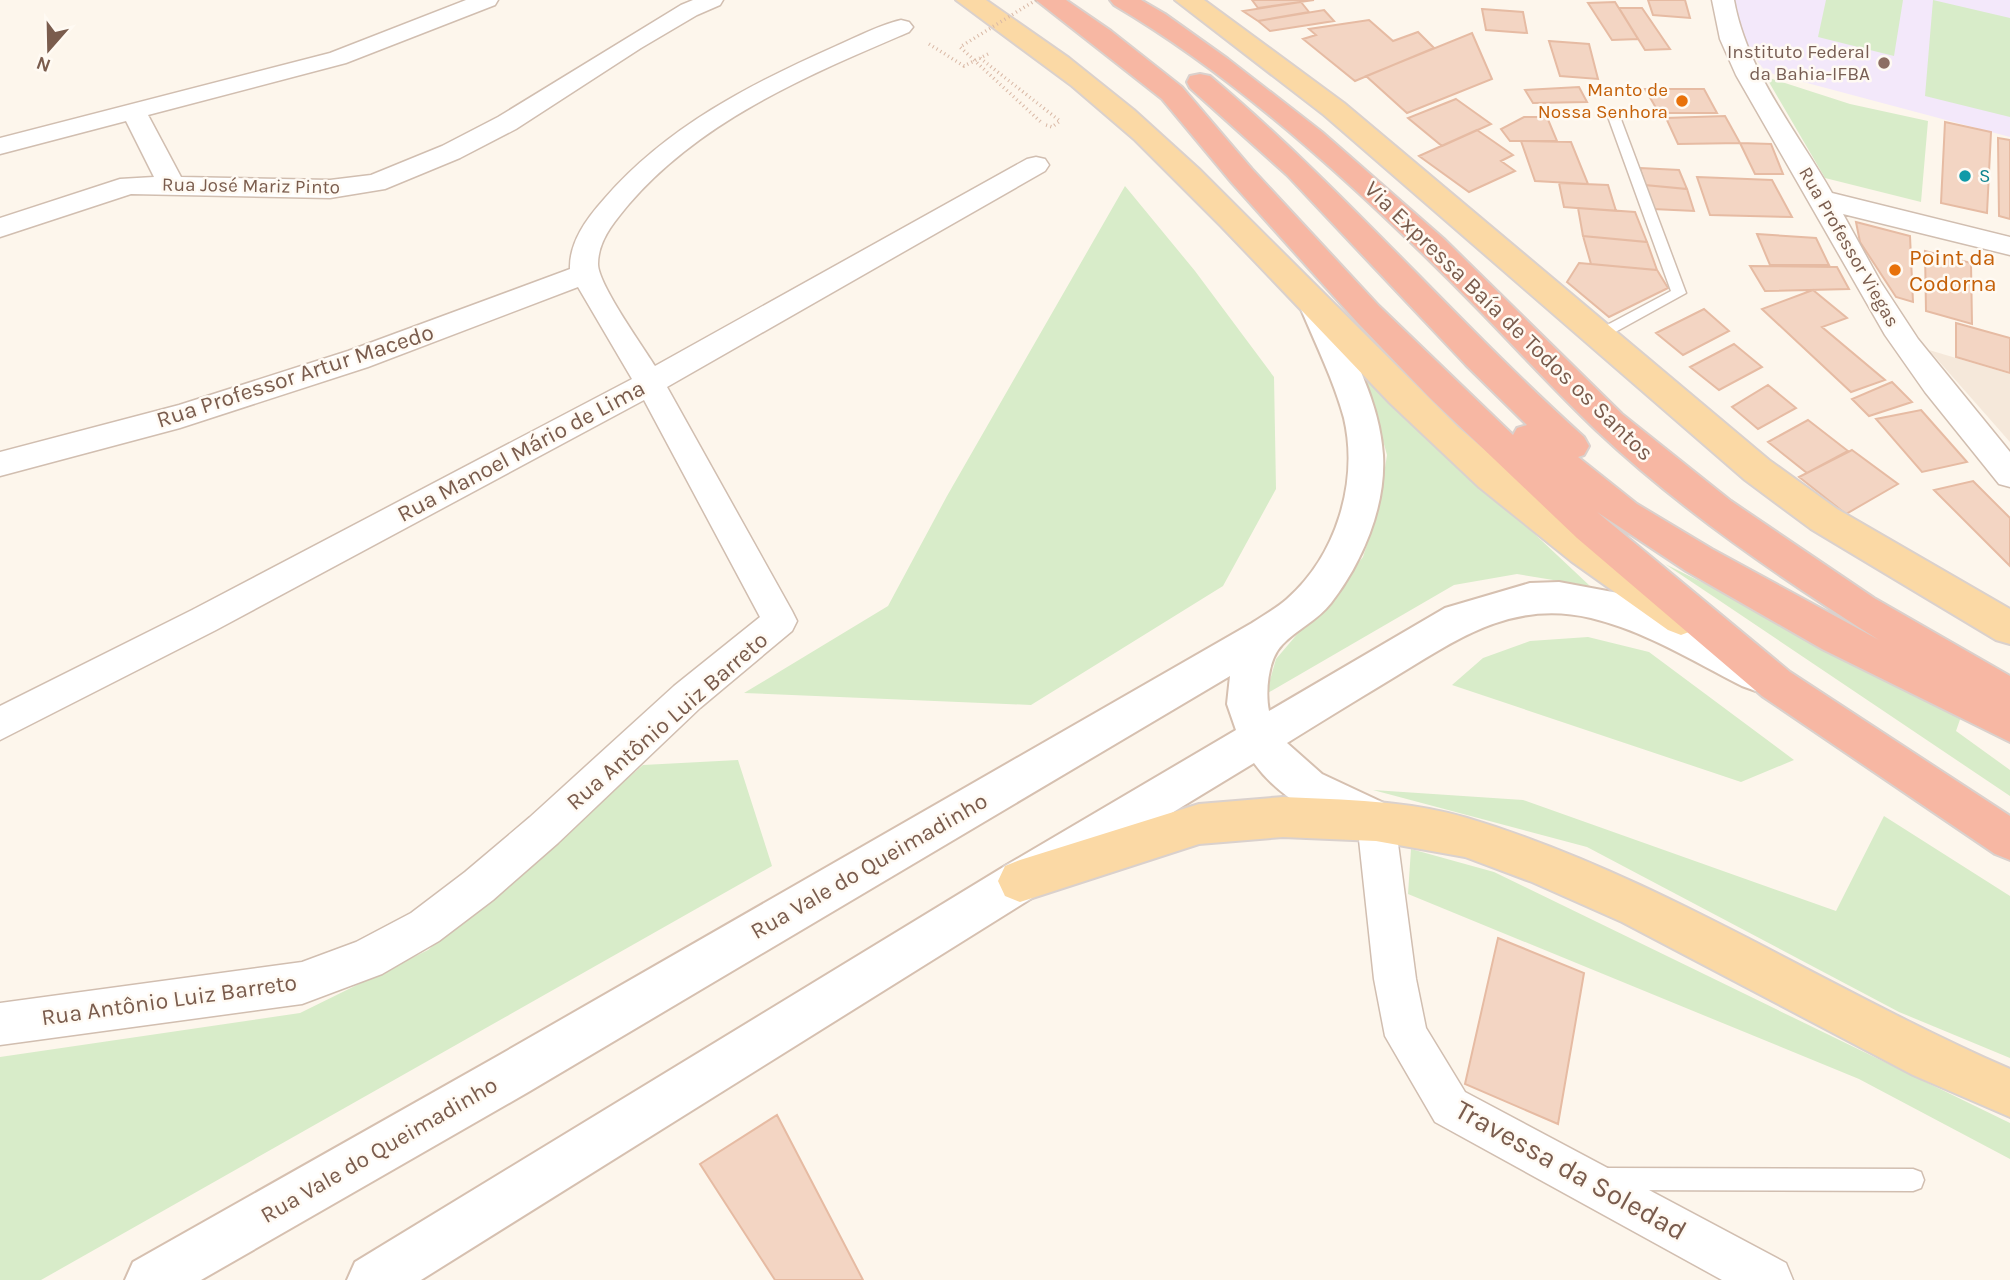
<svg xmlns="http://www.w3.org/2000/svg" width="2010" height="1280" font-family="Karla,sans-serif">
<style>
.residential{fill:#f5e8da}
.education{fill:#f3e8fa}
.green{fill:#d8ecc9}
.building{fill:#f3d5c3;stroke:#e6bba3;stroke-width:2}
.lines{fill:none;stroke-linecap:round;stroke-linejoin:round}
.lane-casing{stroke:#d1beb0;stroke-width:3}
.street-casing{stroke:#d1beb0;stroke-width:3}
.secondary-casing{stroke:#d6c0b0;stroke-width:4}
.primary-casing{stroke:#dad1cd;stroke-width:4}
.highway-casing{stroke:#dad1cd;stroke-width:4}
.path{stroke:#d9b8a5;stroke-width:3.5;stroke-dasharray:1 3.5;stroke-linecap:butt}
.lane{fill:#fff;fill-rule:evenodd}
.street{fill:#fff;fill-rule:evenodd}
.secondary{fill:#fff;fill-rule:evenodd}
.primary{fill:#fbd9a5;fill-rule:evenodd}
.highway{fill:#f7b7a3;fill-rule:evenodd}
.path-bridge{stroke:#d9b8a5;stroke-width:3.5;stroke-dasharray:1 3.5;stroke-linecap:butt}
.education-dot{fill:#8d6e63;stroke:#fffaf3;stroke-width:2.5}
.food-dot{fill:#e8710a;stroke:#fffaf3;stroke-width:2.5}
.culture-dot{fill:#0f9aa8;stroke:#fffaf3;stroke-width:2.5}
.labels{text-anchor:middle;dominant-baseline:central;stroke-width:5;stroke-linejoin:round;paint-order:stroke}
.far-education-label{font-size:19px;fill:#785e54;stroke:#fffaf3;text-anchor:end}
.far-food-label{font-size:19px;fill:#c56008;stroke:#fffaf3;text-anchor:end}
.far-culture-label{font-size:19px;fill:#0d838f;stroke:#fffaf3;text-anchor:start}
.far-street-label{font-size:19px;fill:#7a5c4d;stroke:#fffaf3}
.food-label{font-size:23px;fill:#c56008;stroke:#fffaf3;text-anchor:start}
.street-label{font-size:23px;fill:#7a5c4d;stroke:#fffaf3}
.near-street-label{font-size:28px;fill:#7a5c4d;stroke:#fffaf3}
</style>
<rect width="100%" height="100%" fill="#fdf6ec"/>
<path class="residential" d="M1929 350 2010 374V442Z"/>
<path class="education" d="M1734 0H2010V137L1766 72 1741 41Z"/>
<path class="green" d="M1826 0H1903L1894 56 1818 37Z
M1933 0 2010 18V117L1925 96Z
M1766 77 1850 104 1928 121 1921 202 1825 178Z
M1125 186 1195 271 1274 377 1276 489 1223 586 1031 705 744 693 888 606 947 496Z
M1365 375 1590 586 1517 574 1454 585 1266 694 1276 659 1363 557 1379 506 1387 455Z
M1665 564 1963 711 1956 731 2010 770V796Z
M1588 637 1649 652 1794 760 1741 782 1452 685 1483 658 1530 641Z
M738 760 772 866 41 1280H0V1057L300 1013 428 950 643 765Z
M1373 790 1523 800 1836 911 1884 816 2010 896V1058L1899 1012 1587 847Z
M1411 849 1494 872 2010 1123V1159L1859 1079 1408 894Z"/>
<path class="building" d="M1252 0H1314L1258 8Z
M1648 0H1685L1690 18 1653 15Z
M1301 2 1309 12 1258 21 1243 11Z
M1615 2 1638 39 1612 40 1588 3Z
M1619 8H1642L1670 49 1645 50Z
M1482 9 1523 12 1527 33 1486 30Z
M1324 10 1334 21 1270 31 1258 21Z
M1369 20 1393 41 1418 32 1434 48 1355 81 1303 39 1316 35 1309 29Z
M1472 33 1492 79 1407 113 1366 76Z
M1549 41 1589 44 1598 79 1560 76Z
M1579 87 1587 102 1533 103 1525 90Z
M1645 89H1704L1717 113H1659Z
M1456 99 1491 124 1442 146 1408 118Z
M1725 116 1740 143 1678 144 1666 118Z
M1524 117H1547L1557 141H1510L1501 129Z
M1945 122 1991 132 1987 213 1941 203Z
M1477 130 1513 155 1501 161 1515 171 1469 192 1419 156Z
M1998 138 2010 140V219L1999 216Z
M1521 141 1571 142 1588 184 1535 181Z
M1740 143 1771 144 1783 174H1755Z
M1640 168 1679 170 1687 189 1645 185Z
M1697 177 1772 180 1792 217 1710 215Z
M1559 183 1608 185 1616 211 1564 207Z
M1645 185 1687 189 1694 211 1653 209Z
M1578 208 1635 212 1647 242 1583 236Z
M1856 222 1910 236 1913 302 1896 297 1860 242Z
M1757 234 1816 238 1829 265H1770Z
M1583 236 1647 242 1657 270 1591 264Z
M1925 251 1971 263 1972 324 1926 311Z
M1579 263 1657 270 1668 288 1609 317 1567 282Z
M1750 266 1837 267 1849 289 1765 291Z
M1813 290 1847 318 1822 327 1885 380 1851 392 1762 309Z
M1704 309 1729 331 1683 355 1656 333Z
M1956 323 2010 338V373L1956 357Z
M1734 344 1762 367 1719 390 1690 367Z
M1892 382 1912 402 1869 416 1852 399Z
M1768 385 1796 408 1758 429 1732 407Z
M1921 410 1967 462 1922 472 1876 419Z
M1808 420 1848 451 1807 473 1768 442Z
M1852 450 1898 484 1846 514 1799 477Z
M1973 481 2010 518V566L1934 490Z
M1498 938 1584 973 1558 1124 1465 1084Z
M777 1115 863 1280H775L700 1164Z"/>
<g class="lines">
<g class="lane-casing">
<path id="lane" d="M1613 110 1619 114 1686 293 1599 341 1594 340 1592 336 1594 332 1671 291 1607 114Z
M1605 1168 1913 1169 1921 1172 1924 1180 1921 1188 1913 1191 1605 1190 1597 1187 1594 1179 1597 1171Z"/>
</g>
<g class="street-casing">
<path id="street" d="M466 0H498L495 5 346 63 148 115 181 177 330 180 371 175 442 146 498 117 681 5 693 0H723L720 5 697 15 641 48 516 129 460 158 385 189 330 198 131 194 0 237V218L120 179 154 177 126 121 0 154V138L330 53Z
M1712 0H1734C1747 72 1797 131 1832 193L2010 237V255L1843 214 1880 281 1918 339 2010 452V487L1999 484 1925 392 1885 335 1736 75 1720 39Z
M901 20 909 22 913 27 909 32C809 75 702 119 629 204 615 221 598 240 598 264 598 284 642 345 655 366L1027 159 1036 157 1045 159 1049 165 1045 171 667 387 792 611 797 621 792 631 700 708 558 843 493 900 439 941 382 974 302 1004 0 1045V1003L302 962 356 942 411 913 465 872 530 817 674 686 760 617 644 400 216 630 0 740V706L192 610 632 379 578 287 368 367 180 428 0 476V452L179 405 348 351 570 269C569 242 587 218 605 198 667 127 750 84 836 46 857 37 879 25 901 20Z
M1376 803 1390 808 1395 821 1416 979 1426 1028 1465 1092 1786 1263 1793 1280H1722L1435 1122 1385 1036 1374 979 1357 821 1362 808Z"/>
</g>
<g class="secondary-casing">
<path id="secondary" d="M1317 298 1328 301 1333 309C1353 356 1380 403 1383 455 1386 507 1362 563 1331 603 1317 621 1297 629 1282 645 1268 659 1265 692 1269 711L1445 608 1530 583 1559 582 1618 593 1690 622 1770 662 1776 674 1770 686 1756 691 1742 686C1693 661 1645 631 1591 618 1512 599 1456 640 1393 678 1357 700 1322 721 1287 743L1322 774 1386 804 1392 818 1386 832 1371 838C1327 821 1283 803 1254 763L1035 896 421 1280H347L355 1262 1005 866 1236 730 1227 704 1230 676 530 1091 201 1280H125L133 1262 496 1057 1252 623C1264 615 1277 608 1287 599 1336 556 1359 482 1344 418 1334 381 1316 345 1301 309L1306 301Z"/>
</g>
<g class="primary-casing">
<path id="primary" d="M956 0H986L1069 58 1134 110 1199 169 1458 427 1549 505 1694 608 1700 619 1694 630 1681 635 1668 630 1571 561 1479 487 1390 403 1221 226 1135 140 1072 86Z
M1175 0H1204L1344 103 1769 460 1837 509 2010 609V644L1996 640 1811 529 1745 480 1324 115Z
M1283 797C1344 800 1408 800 1467 818 1658 875 1828 990 2010 1069V1117L1913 1075 1622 922 1532 882 1465 857 1376 841 1283 837 1199 844 1020 902 1005 896 998 881 1005 866 1020 860 1199 804Z"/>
</g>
<g class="highway-casing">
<path id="highway" d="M1036 0H1066L1111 31 1182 87 1252 169 1379 306 1513 435 1517 428 1527 425 1466 365 1287 175 1190 88 1187 82 1190 76 1200 74 1210 76C1343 188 1455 321 1584 437L1589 446 1584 455 1578 457 1637 504 1712 549 1879 640C1780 578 1681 510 1596 430 1555 391 1517 349 1478 309 1372 201 1245 82 1114 5L1110 0H1141L1165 14 1228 59 1322 132 1444 239 1622 414 1731 501 1874 598 2010 676V742L1822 649 1686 571 1597 512 1790 672 2010 816V860L1995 854 1762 696 1577 538 1430 398 1357 322 1232 183 1162 99Z"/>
</g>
<path class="path" d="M929 44 964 66 980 58
M988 54 980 58 1060 121 1052 127 1043 124"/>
<use href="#lane" class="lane"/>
<use href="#street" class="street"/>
<use href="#secondary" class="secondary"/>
<use href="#primary" class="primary"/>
<use href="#highway" class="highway"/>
<path class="path-bridge" d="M1036 0 960 47 1043 124"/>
</g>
<circle class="education-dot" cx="1884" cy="63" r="7"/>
<g class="food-dot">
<circle cx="1682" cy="101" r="7"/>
<circle cx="1895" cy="270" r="7"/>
</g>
<circle class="culture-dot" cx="1965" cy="176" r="7"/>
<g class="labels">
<g class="far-education-label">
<text x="1870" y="52">Instituto Federal<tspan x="1870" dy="22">da Bahia-IFBA</tspan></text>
</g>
<g class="far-food-label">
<text x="1668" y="90">Manto de<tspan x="1668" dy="22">Nossa Senhora</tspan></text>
</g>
<g class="far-culture-label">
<text x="1979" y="176">S</text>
</g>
<g class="far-street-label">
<text transform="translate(251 186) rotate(1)">Rua José Mariz Pinto</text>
<text transform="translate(1849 247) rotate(60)">Rua Professor Viegas</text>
</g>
<g class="food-label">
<text x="1909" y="257">Point da<tspan x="1909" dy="26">Codorna</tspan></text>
</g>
<g class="street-label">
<text transform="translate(1509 321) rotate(44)">Via Expressa Baía de Todos os Santos</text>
<text transform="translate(295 376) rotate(-18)">Rua Professor Artur Macedo</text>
<text transform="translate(521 451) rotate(-28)">Rua Manoel Mário de Lima</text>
<text transform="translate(667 721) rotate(-41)">Rua Antônio Luiz Barreto</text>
<text transform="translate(869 866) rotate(-30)">Rua Vale do Queimadinho</text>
<text transform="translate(169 1000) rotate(-8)">Rua Antônio Luiz Barreto</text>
<text transform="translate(379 1150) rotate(-30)">Rua Vale do Queimadinho</text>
</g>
<g class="near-street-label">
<text transform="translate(1571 1170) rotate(29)">Travessa da Soledad</text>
</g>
</g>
<g transform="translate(49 49) rotate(200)" stroke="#fffaf3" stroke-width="5" paint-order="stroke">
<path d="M0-5L12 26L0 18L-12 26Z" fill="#7a5c4d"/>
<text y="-10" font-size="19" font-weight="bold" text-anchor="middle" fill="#7a5c4d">N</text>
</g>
</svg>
